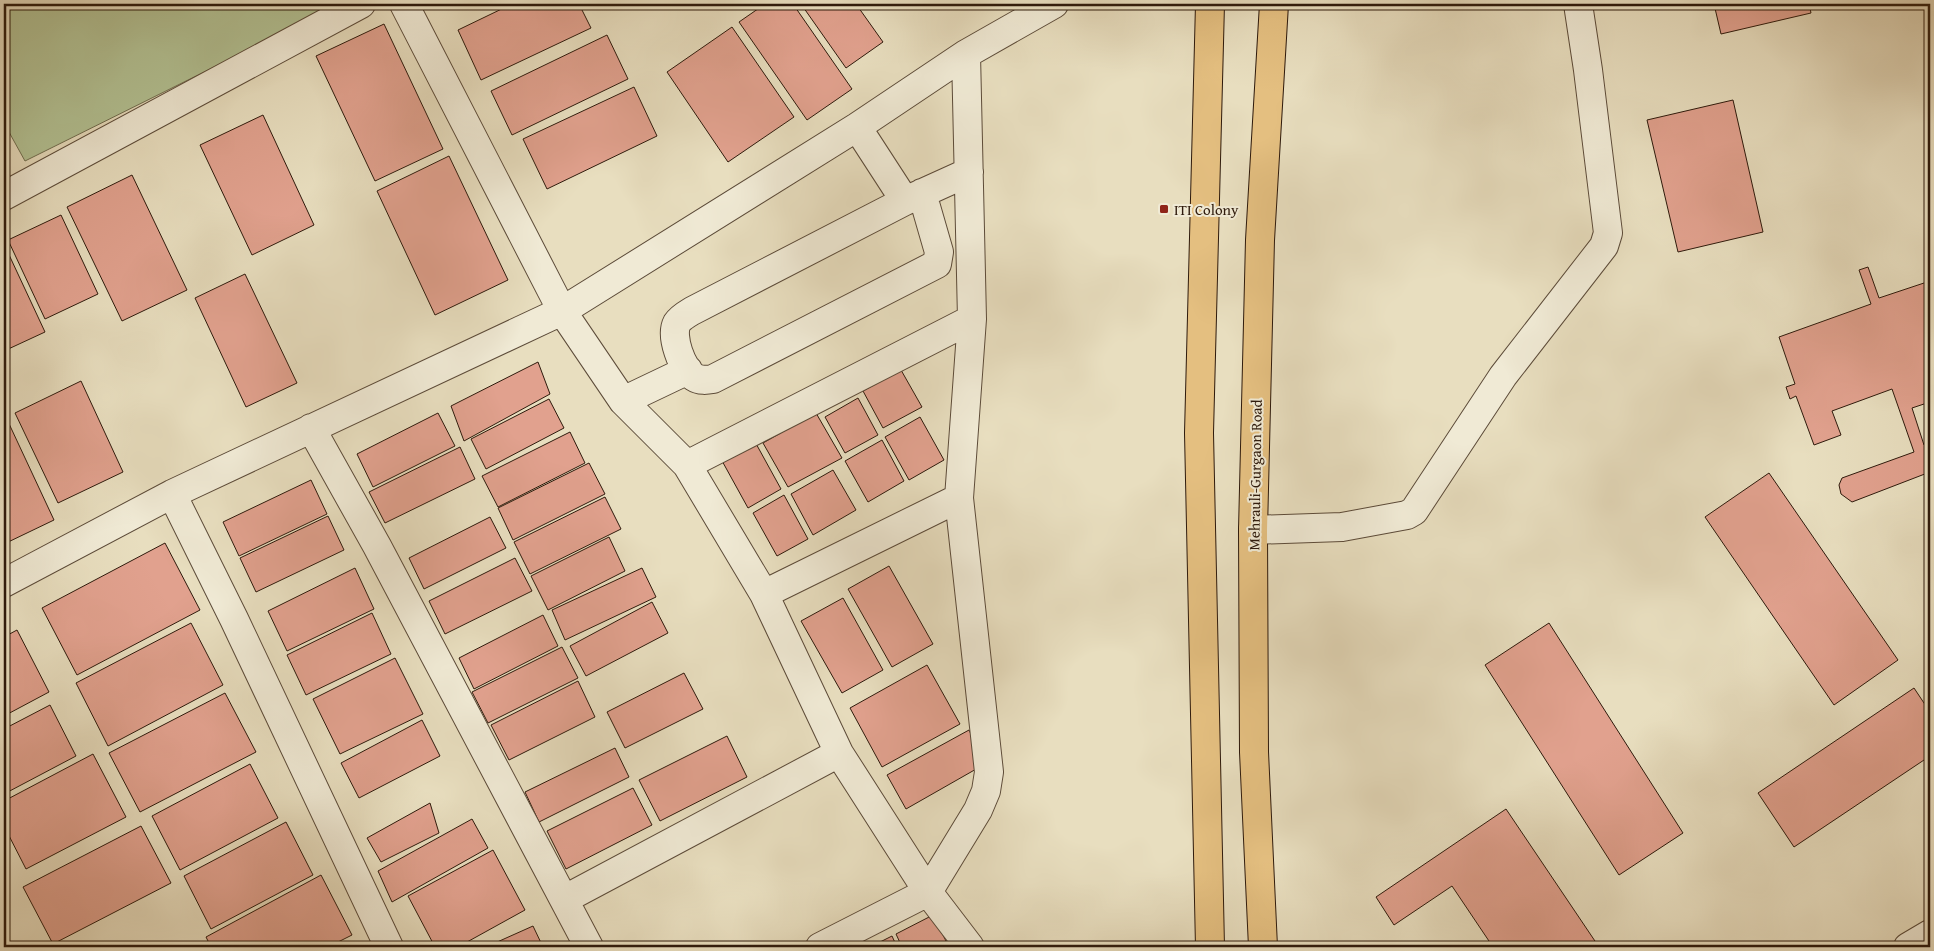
<svg xmlns="http://www.w3.org/2000/svg" width="1934" height="951" font-family="'Gentium Book Plus',serif">
<style>
.green{fill:#b3c294;stroke:#706e50}
.building{fill:#e1a18e;stroke:#2e1a0c}
.lines{fill:none;stroke-linecap:round;stroke-linejoin:round}
.minor-casing{stroke:#5c4b39;stroke-width:30}
.major-casing{stroke:#2e1a0c;stroke-width:30}
.minor{stroke:#f0ead5;stroke-width:28}
.major{stroke:#e4bf80;stroke-width:28}
.poi-dot{fill:#8f2418;stroke:#f0ead5;stroke-width:2}
.labels{text-anchor:middle;dominant-baseline:central;stroke-width:4;stroke-linejoin:round;paint-order:stroke}
.poi-label{font-size:15px;fill:#2e1a0c;stroke:#f0ead5;text-anchor:start}
.street-label{font-size:15px;fill:#2e1a0c;stroke:#f0ead5}
</style>
<rect width="100%" height="100%" fill="#e8debf"/>
<filter id="stains"><feTurbulence type="fractalNoise" baseFrequency=".004" numOctaves="4"/><feColorMatrix values="0 0 0 0 .2 0 0 0 0 .09 0 0 0 0 .02 0 0 0 .5 -.17"/></filter>
<radialGradient id="worn" r=".72"><stop offset=".6" stop-color="#630" stop-opacity="0"/><stop offset="1" stop-color="#630" stop-opacity=".3"/></radialGradient>
<path class="green" d="M4 4H341L25 161 4 123Z"/>
<path class="building" d="M512 4H579L591 28 481 80 458 30Z
M626 4H638L630 9Z
M765 4H793L852 89 807 120 739 22Z
M801 4H856L883 42 846 68Z
M1714 4H1809L1811 13 1721 34Z
M384 24 443 149 375 181 316 56Z
M732 27 794 117 728 162 667 72Z
M607 35 628 79 512 135 491 91Z
M634 87 657 136 547 189 523 139Z
M1733 100 1763 232 1678 252 1647 120Z
M263 115 314 225 252 255 200 145Z
M449 156 508 280 435 315 377 191Z
M132 175 187 290 122 321 67 207Z
M61 215 98 294 45 319 8 240Z
M4 244 45 332 4 351Z
M1868 267 1879 298 1930 281V402L1912 408 1924 445 1930 443V472L1852 502 1841 494 1839 485 1842 478 1914 452 1892 389 1832 411 1841 435 1814 445 1796 396 1790 399 1786 387 1795 384 1779 337 1871 304 1859 270Z
M245 274 297 383 246 407 195 298Z
M538 362 550 394 464 441 451 406Z
M901 370 922 407 883 428 863 391Z
M81 381 123 472 58 503 15 413Z
M858 398 878 435 845 453 825 417Z
M549 399 564 428 486 469 471 439Z
M4 413 54 520 4 544Z
M438 413 455 446 373 487 357 454Z
M816 413 842 458 788 487 763 443Z
M920 417 944 460 909 480 885 437Z
M570 432 585 463 498 507 482 476Z
M754 440 781 489 748 508 721 459Z
M882 440 904 481 868 502 845 461Z
M460 447 475 479 385 523 369 492Z
M589 463 605 494 513 540 498 508Z
M833 470 856 510 813 535 791 494Z
M1769 473 1898 660 1834 705 1705 517Z
M311 480 327 514 239 556 223 522Z
M784 495 808 539 777 556 753 513Z
M605 497 621 529 530 574 514 542Z
M328 516 344 550 256 592 240 558Z
M490 517 506 548 424 589 409 558Z
M609 537 625 571 548 610 531 576Z
M165 543 200 610 77 675 42 608Z
M515 558 532 591 445 634 429 601Z
M889 566 933 644 892 667 848 589Z
M355 568 374 609 287 651 268 611Z
M642 568 656 597 565 640 552 610Z
M843 598 883 670 842 693 801 621Z
M652 602 668 633 586 676 570 646Z
M372 613 391 654 306 695 287 655Z
M543 615 558 646 474 689 459 658Z
M191 623 223 685 108 746 76 683Z
M1549 623 1683 833 1619 875 1485 665Z
M17 630 49 692 4 716V637Z
M562 647 578 678 488 723 472 692Z
M395 658 423 714 340 754 313 699Z
M927 665 960 724 882 767 850 708Z
M684 673 703 709 625 748 607 712Z
M578 681 595 717 509 760 491 725Z
M1914 688 1930 712V756L1794 847 1758 793Z
M225 693 256 752 140 812 109 753Z
M50 705 76 756 4 794V729Z
M422 720 440 756 359 798 341 763Z
M969 730 985 764 906 809 887 775Z
M727 736 747 777 660 821 639 780Z
M615 748 629 777 539 822 525 792Z
M93 754 126 817 26 869 4 826V801Z
M250 764 278 818 180 870 152 816Z
M633 788 652 825 566 869 547 831Z
M430 803 439 833 381 862 367 838Z
M1506 809 1599 947H1493L1452 886 1394 925 1376 897Z
M472 819 488 848 392 902 378 871Z
M286 822 313 875 211 929 184 876Z
M141 826 171 883 53 944 23 887Z
M493 850 525 910 458 947H435L408 896Z
M321 875 352 935 328 947H211L206 937Z
M933 915 949 947H902L896 934Z
M533 926 543 947H486Z
M892 936 897 947H870Z"/>
<g class="lines">
<g class="minor-casing">
<path id="minor" d="M404 4 562 311 623 401 687 465 764 594 839 753 928 892 970 947
M857 127 905 201 969 172
M4 196 361 4
M905 201 692 311C687 314 680 318 677 323 670 336 682 369 694 377 700 381 707 380 713 379L937 264 939 252 922 193
M623 401 688 370
M311 428 377 546 589 947
M687 465 972 319
M172 494 234 619 389 947
M1253 530 1342 527 1407 515 1414 511 1503 376 1604 246 1608 233 1588 70 1578 4
M4 583 172 494 562 311 857 127 966 54 1054 4
M764 594 959 498
M565 899 839 753
M820 947 928 892 978 810 986 791 989 772 959 498 972 319 966 54
M1908 947 1930 934"/>
</g>
<g class="major-casing">
<path id="major" d="M1210 4 1199 433 1210 947
M1263 947 1254 752 1253 530 1260 240 1274 4"/>
</g>
<use href="#minor" class="minor"/>
<use href="#major" class="major"/>
</g>
<rect class="poi-dot" x="1159" y="204" width="10" height="10" rx="2.5"/>
<g class="labels">
<g class="poi-label">
<text x="1174" y="209">ITI Colony</text>
</g>
<g class="street-label">
<text transform="translate(1255 475) rotate(-89)">Mehrauli-Gurgaon Road</text>
</g>
</g>
<rect width="1934" height="951" fill="none" stroke="#e8debf" stroke-width="20"/>
<rect x="5" y="5" width="1924" height="941" fill="none" stroke="#2e1a0c" stroke-width="2.5"/>
<rect x="10" y="10" width="1914" height="931" fill="none" stroke="#2e1a0c"/>
<rect width="100%" height="100%" filter="url(#stains)"/>
<rect width="100%" height="100%" fill="url(#worn)"/>
</svg>
